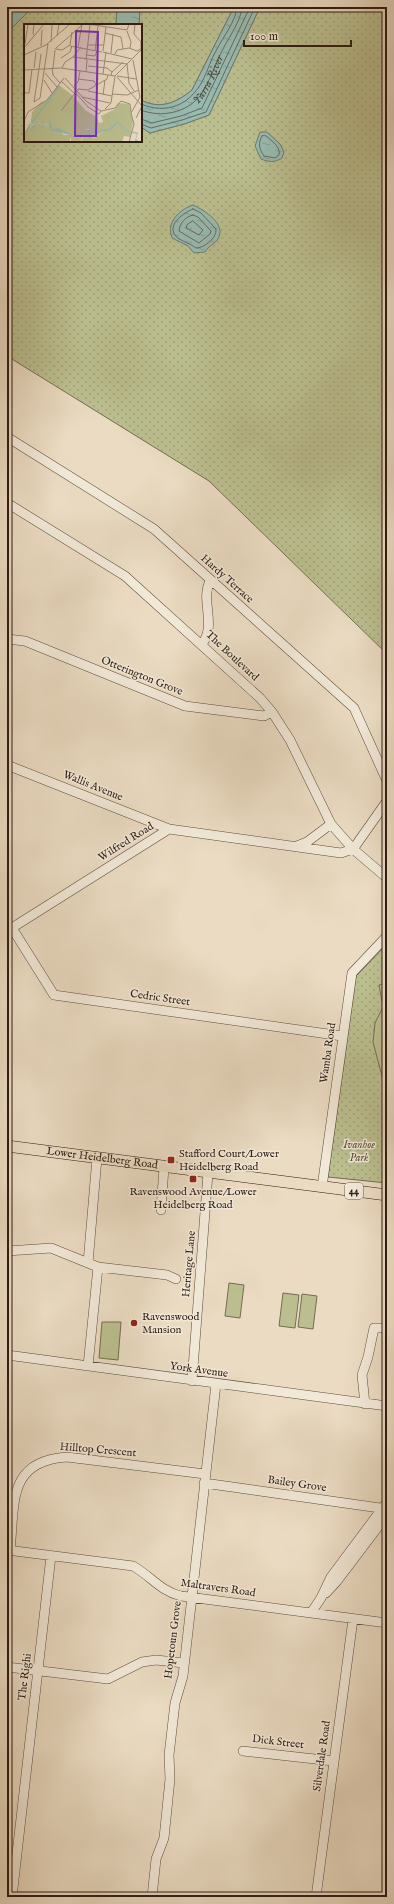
<svg xmlns="http://www.w3.org/2000/svg" width="394" height="1904" font-family="'IM FELL English',serif">
<style>
.grass{fill:url(#grass-dots);stroke:#756d51}
.garden{fill:#bbbf90;stroke:#756d51}
.water{fill:url(#water-ripples);stroke:#6e7b71}
.lines{fill:none;stroke-linecap:round;stroke-linejoin:round}
.shore{stroke:#646b62;stroke-width:1}
.minor-casing{stroke:#5e4b3e;stroke-width:10}
.major-casing{stroke:#2f1b12;stroke-width:12}
.minor{stroke:#f1e8d7;stroke-width:9}
.major{stroke:#eadbc2;stroke-width:11}
.poi-dot{fill:#8f2418;stroke:#f1e8d7;stroke-width:1.5}
.labels{text-anchor:middle;dominant-baseline:central;stroke-width:3;stroke-linejoin:round;paint-order:stroke}
.shield{fill:#f1e8d7;stroke:#69584d;stroke-width:1}
.shield-label{font-size:10px;font-weight:bold;fill:#2f1b12}
.street-label{font-size:11px;fill:#2f1b12;stroke:#f1e8d7}
.park-label{font-size:11px;font-style:italic;fill:#594c38;stroke:#f1e8d7}
.poi-label{font-size:11px;fill:#2f1b12;stroke:#f1e8d7;text-anchor:start}
.water-label{font-size:12px;font-style:italic;fill:#4e4b42;stroke:#f1e8d7}
.inset-river{fill:none;stroke:#98bbb1;stroke-width:2}
.inset-road{fill:none;stroke:#9f8e7c;stroke-width:1}
.view{fill:#7b2cbf;fill-opacity:0.15;stroke:#7b2cbf;stroke-width:2}
.inset-edge{fill:none;stroke:#2f1b12;stroke-width:2}
</style>
<defs>
<pattern id="grass-dots" width="8" height="8" patternUnits="userSpaceOnUse"><rect width="8" height="8" fill="#bbbf90"/><path d="M2 2h.1M6 6h.1" fill="none" stroke="#a1a47b" stroke-width="1.8" stroke-linecap="round"/></pattern>
<pattern id="water-ripples" width="26" height="14" patternUnits="userSpaceOnUse"><rect width="26" height="14" fill="#98bbb1"/><path d="M2 4q2-2 4 0t4 0M15 11q2-2 4 0t4 0" fill="none" stroke="#83a097"/></pattern>
</defs>
<rect width="100%" height="100%" fill="#eadbc2"/>
<filter id="stains"><feTurbulence type="fractalNoise" baseFrequency=".005" numOctaves="4"/><feColorMatrix values="0 0 0 0 .2 0 0 0 0 .09 0 0 0 0 .02 0 0 0 .5 -.17"/></filter>
<radialGradient id="worn" r=".72"><stop offset=".6" stop-color="#630" stop-opacity="0"/><stop offset="1" stop-color="#630" stop-opacity=".3"/></radialGradient>
<path class="grass" d="M33 7H117L116 25H25V141H141V127L150 133 184 124 209 115 260 7H387V654L209 481 7 356V33Z
M140 7H234L192 90C176 103 160 110 141 100V25H139Z
M387 944V1183L328 1177 356 976Z"/>
<path class="garden" d="M387 983V1095L373 1042 375 1023 383 1007 379 985Z
M229 1283 244 1285 240 1318 225 1316Z
M283 1293 299 1295 295 1328 279 1326Z
M302 1294 317 1296 313 1329 298 1327Z
M102 1322H121L118 1360 99 1358Z"/>
<path class="water" d="M7 7H33L7 33Z
M117 7H140L139 25H116Z
M234 7H260L209 115 184 124 150 133 141 127V100C160 110 176 103 192 90Z
M260 132H267L280 144 284 152 282 158C274 163 269 162 261 159L255 146Z
M193 205C204 210 227 224 218 239 215 244 208 246 205 252L194 253 188 246 172 238C166 222 179 210 193 205Z"/>
<g class="lines">
<g class="shore">
<path d="M141 104C167 115 190 105 203 80 208 70 211 59 217 49 223 37 236 21 237 7"/>
<path id="s1" d="M141 110C161 118 186 113 200 96 210 82 215 64 223 49 229 37 241 21 242 7"/>
<path d="M141 119 152 123 181 116 202 108 250 7"/>
<path d="M141 124 151 128 182 120 206 112 255 7"/>
<path d="M266 136C272 141 281 147 279 155L275 158 264 156C259 149 258 143 262 136Z"/>
<path d="M193 209 201 213 216 229C217 238 204 248 196 248 190 243 179 241 175 235 167 224 185 212 193 209Z"/>
<path d="M193 215 198 217 211 231 210 234 199 243 179 231C180 223 185 217 193 215Z"/>
<path d="M193 221 203 230 199 235 186 228 187 225Z"/>
</g>
<g class="minor-casing">
<path id="minor" d="M7 437 154 529 354 708 387 781
M7 503 125 576 260 698 272 712 290 740 331 824 353 849 387 878
M7 639 25 641 185 706 264 716 272 712
M202 644C217 625 200 600 210 581
M7 765 169 829
M297 846 307 842 331 824
M12 928 54 995 342 1036
M7 931 169 829 341 853 353 849 356 845 387 801
M322 1187 352 973 387 936
M161 1210 164 1167
M7 1251 51 1248 98 1267 167 1275 176 1279
M88 1263 97 1158
M7 1355 387 1406
M88 1366 98 1267
M192 1381 208 1173
M365 1404 362 1375 368 1357 374 1328H387
M204 1483 387 1509
M7 1550 133 1566C151 1576 160 1591 181 1596L387 1623
M10 1551C15 1503 7 1461 67 1457L205 1474
M326 1593 337 1581 387 1515
M311 1613 321 1598 331 1577 387 1502
M7 1667 108 1679 142 1662 156 1660 184 1663
M243 1751 333 1761
M12 1897 51 1556
M152 1897 156 1859 164 1838 170 1779 169 1755 175 1703 183 1676 216 1384
M316 1897 353 1619"/>
</g>
<g class="major-casing">
<g id="major">
<path id="s2" d="M7 1146 387 1195"/>
</g>
</g>
<use href="#minor" class="minor"/>
<use href="#major" class="major"/>
</g>
<g class="poi-dot">
<rect x="167" y="1156" width="8" height="8" rx="2"/>
<rect x="189" y="1175" width="8" height="8" rx="2"/>
<circle cx="134" cy="1323" r="4"/>
</g>
<g class="labels">
<rect class="shield" x="345" y="1183" width="18" height="16" rx="3"/>
<g class="shield-label">
<text x="354" y="1191">44</text>
</g>
<g class="street-label">
<text transform="translate(227 579) rotate(42)">Hardy Terrace</text>
<text transform="translate(232 656) rotate(43)">The Boulevard</text>
<text transform="translate(142 676) rotate(22)">Otterington Grove</text>
<text transform="translate(93 786) rotate(22)">Wallis Avenue</text>
<text transform="translate(126 842) rotate(-32)">Wilfred Road</text>
<text transform="translate(160 998) rotate(8)">Cedric Street</text>
<text transform="translate(328 1053) rotate(-82)">Wamba Road</text>
<text stroke="none"><textPath href="#s2" startOffset="96">Lower Heidelberg Road</textPath></text>
<text transform="translate(189 1264) rotate(-85)">Heritage Lane</text>
<text transform="translate(199 1370) rotate(8)">York Avenue</text>
<text transform="translate(98 1450) rotate(5)">Hilltop Crescent</text>
<text transform="translate(297 1484) rotate(8)">Bailey Grove</text>
<text transform="translate(218 1588) rotate(8)">Maltravers Road</text>
<text transform="translate(173 1640) rotate(-83)">Hopetoun Grove</text>
<text transform="translate(25 1677) rotate(-83)">The Righi</text>
<text transform="translate(278 1742) rotate(7)">Dick Street</text>
<text transform="translate(322 1756) rotate(-82)">Silverdale Road</text>
</g>
<g class="park-label">
<text x="359" y="1145">Ivanhoe<tspan x="359" dy="13">Park</tspan></text>
</g>
<g class="poi-label">
<text x="179" y="1154">Stafford Court/Lower<tspan x="179" dy="13">Heidelberg Road</tspan></text>
<text x="193" y="1192" text-anchor="middle">Ravenswood Avenue/Lower<tspan x="193" dy="13">Heidelberg Road</tspan></text>
<text x="142" y="1317">Ravenswood<tspan x="142" dy="13">Mansion</tspan></text>
</g>
<g class="water-label">
<text stroke="none"><textPath href="#s1" startOffset="83">Yarra River</textPath></text>
</g>
</g>
<g transform="translate(24 24)">
<rect width="118" height="118" fill="#eadbc2"/>
<path d="M35 61 49 72 36 88 49 72 61 86 73 93 75 99 79 98 77 92 91 85 94 79 105 80 109 98 106 113 100 112 98 118H57L62 107H65L66 115 70 114 80 107 67 114 66 106 64 105 61 106 56 118H48L45 109H41L28 99H7L8 88 17 78 22 77ZM25 99 40 111H46V118H0V110L4 104 14 100 21 103Z" fill="#bbbf90"/>
<path d="M15 85 24 86 27 92 37 88 40 101 36 105H28L25 97 19 102 14 98 9 103 7 95ZM14 99 17 102H14L17 118H13L7 105 3 109 0 110 5 101 10 106Z" fill="#bbbf90"/>
<path d="M35 67 39 70 35 74 32 72 35 75 27 84 24 81Z" fill="#bbbf90"/>
<path d="M27 97 28 105 35 104 47 110 48 118 46 111 26 106 25 99 19 104 12 99 11 106 6 101 3 108 0 110 6 99 10 103 12 98 19 102ZM94 97 102 106 114 109 112 115 115 118 111 117 113 110 102 107 94 99 85 107H78L67 115H65V107H62L56 118 61 106H66L67 114 76 106 85 105Z" fill="#98bbb1"/>
<path class="inset-river" d="M22 81 35 62M7 99 22 80"/>
<path class="inset-road" d="M10 0 9 10 11 12M64 0 103 6 105 0M103 7 107 18 106 24M81 9 97 13 99 25M33 12 35 0M27 18 28 1M1 20 4 0M23 20 46 0M46 21 48 8M64 21H80M17 22 18 6M46 22 78 28M54 23 58 0M0 24 20 0M31 25 58 1M32 25 38 26 46 21M71 27 74 2M79 27 82 3M79 28 108 35M87 29 89 10M91 30 93 26 105 24 113 27 117 25V18L110 10 111 0M0 31 24 20M62 31 71 32 73 27M49 33 103 40 105 59 110 67M37 34 46 28 48 22M108 35 118 25M62 36 66 1M64 42 83 44 88 48M10 44 12 28M28 44 29 51 36 59M29 44 31 26M38 44 41 38 49 33 57 23M15 45 10 78 16 74M15 45 17 30M0 46 37 44 91 52 107 36M62 48 63 36M21 49 33 63M79 50 82 28M87 51 88 48 99 38M93 52 112 55M93 53 118 82M41 54 62 77 77 87M54 55 70 57 72 61M20 56 28 69M37 57 50 69M50 62 54 58 56 47M64 67 88 72M51 68 64 83 75 90 77 87M0 69H5L8 45M88 70 103 71 115 66M79 71 81 56M58 73 86 79M16 74 24 20M81 85 87 79 91 52M37 87 54 65 64 66 83 55 84 51M77 87 91 84 97 77 106 80 107 88M112 94 118 82M0 97 4 88 23 76 40 54M105 118 110 100 107 89 116 73 109 36"/>
<path class="view" d="M52 7 74 8 72 112H51Z"/>
<rect width="118" height="118" class="inset-edge"/>
</g>
<rect width="394" height="1904" fill="none" stroke="#eadbc2" stroke-width="24"/>
<rect x="8" y="8" width="378" height="1888" fill="none" stroke="#2f1b12" stroke-width="2"/>
<rect x="12" y="12" width="370" height="1880" fill="none" stroke="#2f1b12"/>
<path d="M244 40v6h107v-6" fill="none" stroke="#2f1b12" stroke-width="2"/>
<text x="250" y="40" font-size="12" fill="#2f1b12" stroke="#f1e8d7" stroke-width="3" paint-order="stroke">100 m</text>
<rect width="100%" height="100%" filter="url(#stains)"/>
<rect width="100%" height="100%" fill="url(#worn)"/>
</svg>
